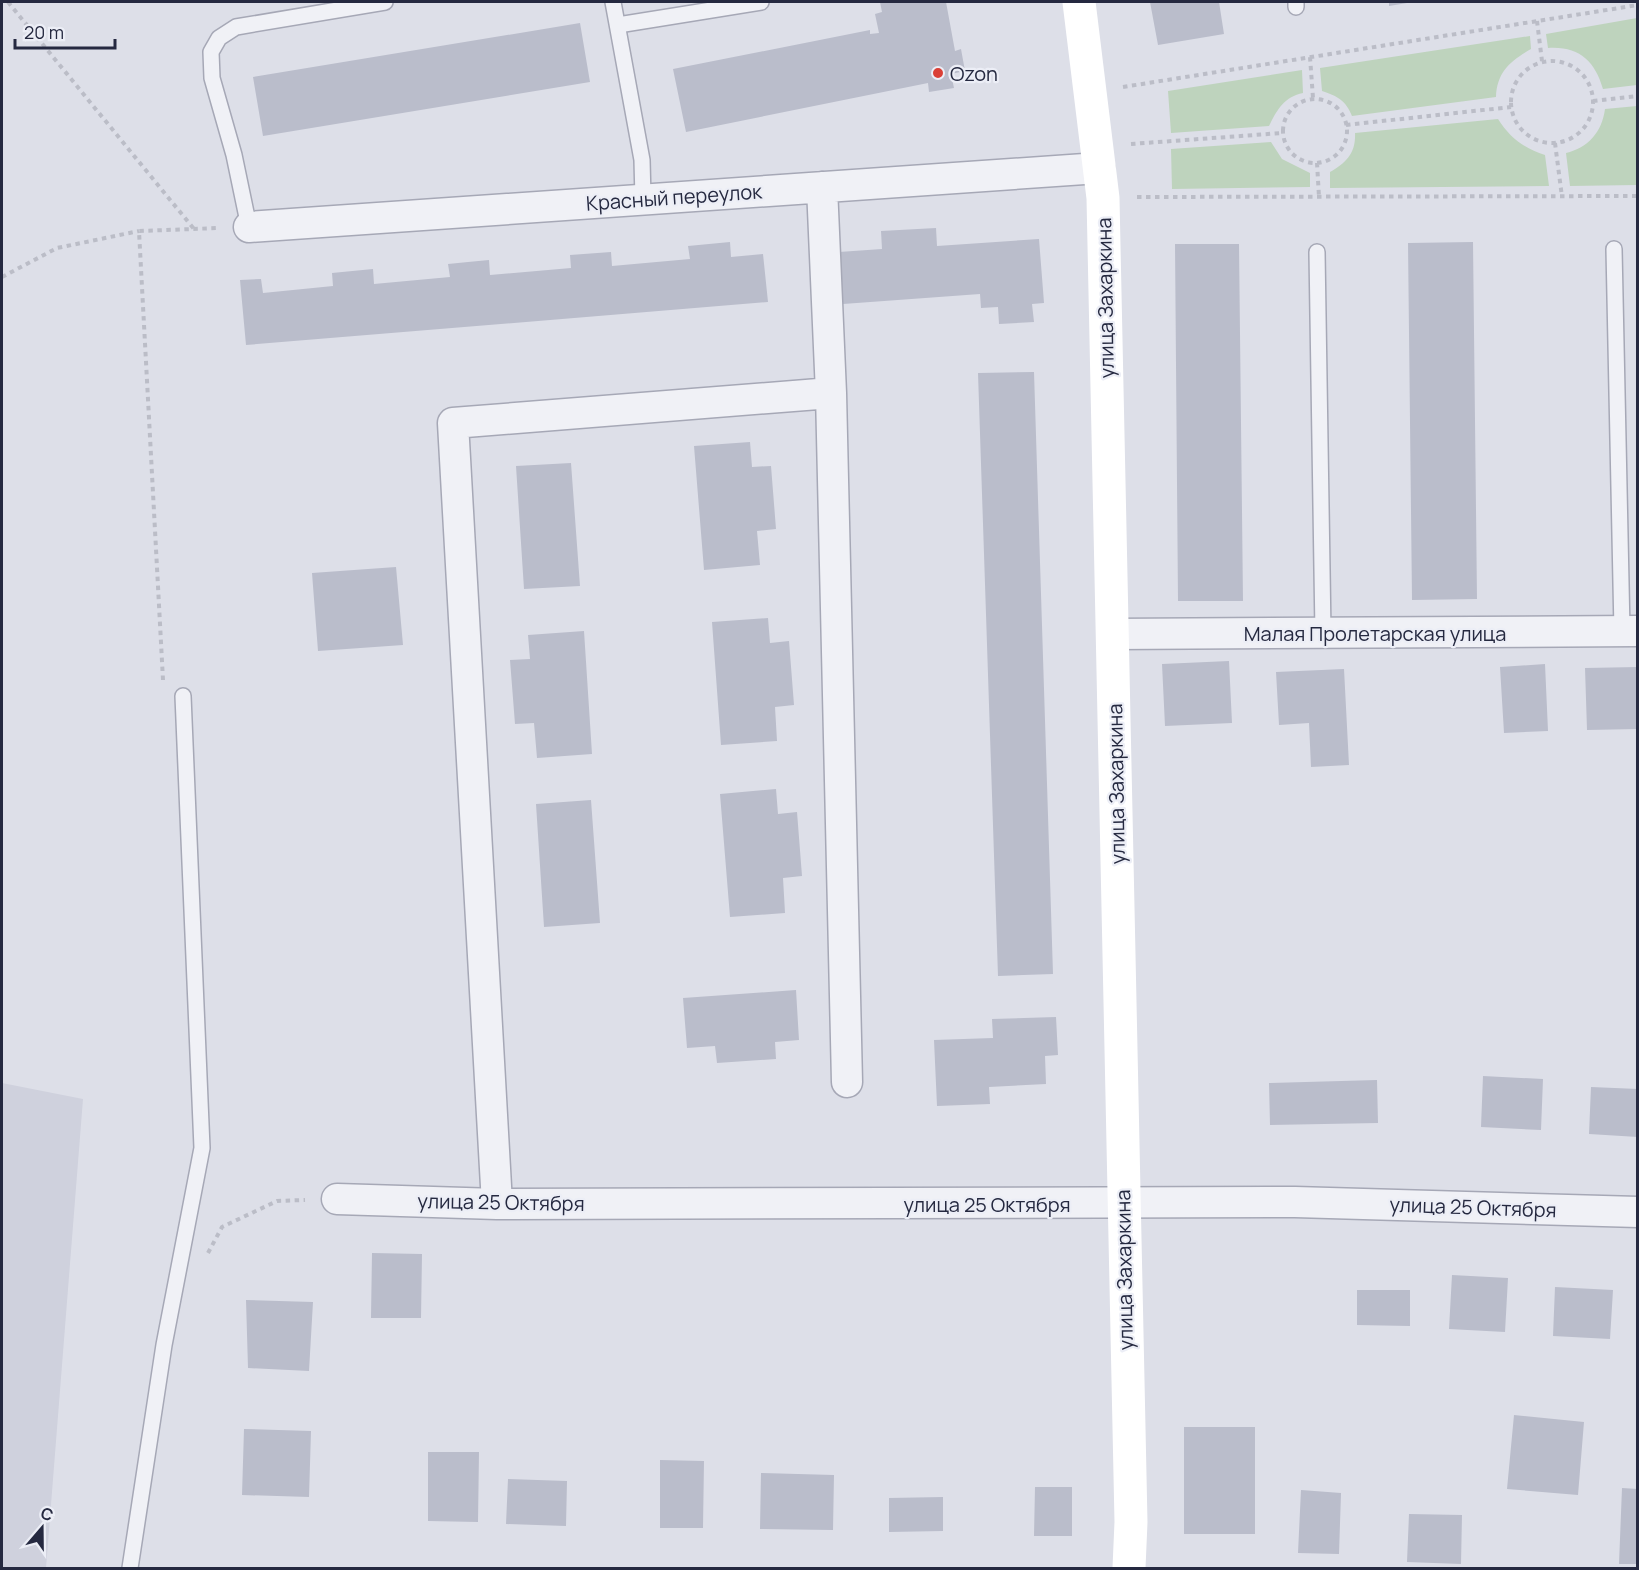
<svg xmlns="http://www.w3.org/2000/svg" width="1639" height="1570" font-family="Manrope,sans-serif">
<style>
.built{fill:#cfd1dd}
.green{fill:#bed3bd}
.building{fill:#babdcb}
.lines{fill:none;stroke-linecap:round;stroke-linejoin:round}
.lane-casing{stroke:#a6a8b6;stroke-width:18}
.street-casing{stroke:#a6a8b6;stroke-width:33}
.path{stroke:#bbbdc7;stroke-width:4;stroke-dasharray:4.5 4.5;stroke-linecap:butt}
.lane{stroke:#f0f1f6;stroke-width:15}
.street{stroke:#f0f1f6;stroke-width:30}
.secondary{stroke:#fff;stroke-width:33}
.poi-dot{fill:#da3f36;stroke:#eceef6;stroke-width:2}
.labels{text-anchor:middle;dominant-baseline:central;stroke-width:4.5;stroke-linejoin:round;paint-order:stroke}
.poi-label{font-size:20px;fill:#252940;stroke:#eceef6;text-anchor:start}
.street-label{font-size:20px;fill:#252940;stroke:#eceef6}
</style>
<rect width="100%" height="100%" fill="#dddfe8"/>
<path class="built" d="M2 1083 83 1099 46 1568H2Z"/>
<path class="green" d="M1637 18V85L1603 89C1595 61 1579 46 1548 48L1546 34Z
M1530 36 1531 49C1510 61 1497 72 1496 97L1352 116C1346 101 1338 96 1322 91L1320 68Z
M1302 70 1303 93C1284 97 1277 110 1269 126L1171 133 1168 91Z
M1637 106V185L1570 186 1566 153C1588 148 1602 132 1605 109Z
M1498 119C1510 138 1524 148 1545 155L1549 186 1330 188V172C1346 163 1356 153 1355 133Z
M1271 142 1282 159 1310 173V187L1172 189 1171 149Z"/>
<path class="building" d="M880 2H946L955 51 961 49 965 71 951 74 954 88 929 92 928 83 686 132 673 69 870 30V34L879 33 875 14 882 12Z
M1150 2H1219L1224 34 1158 45Z
M1389 2H1407V3L1389 6Z
M580 23 590 82 263 136 253 77Z
M936 228 937 246 1039 239 1044 303 1032 304 1034 322 999 324 998 307 981 308 980 294 843 304 839 252 882 249 881 231Z
M730 242 731 257 763 254 768 302 246 345 240 280 261 279 263 293 333 286 332 273 373 269 374 284 450 277 448 264 468 262 489 260 490 275 571 268 570 255 611 252 612 266 690 259 688 246Z
M1473 242 1477 599 1412 600 1408 243Z
M1175 244H1239L1243 601H1178Z
M1034 372 1053 974 998 976 978 373Z
M750 442 752 467 771 466 776 529 757 531 760 565 704 570 694 446Z
M571 463 580 586 524 589 516 466Z
M396 567 403 645 318 651 312 573Z
M768 618 770 643 789 641 794 705 775 707 777 741 721 745 712 622Z
M584 631 592 754 537 758 534 723 515 724 510 660 530 659 528 635Z
M1229 661 1232 723 1165 726 1162 664Z
M1545 664 1548 731 1504 733 1500 667Z
M1638 667V729L1587 730 1585 668Z
M1344 669 1349 765 1311 767 1309 723 1279 725 1276 672Z
M776 789 778 814 797 812 802 876 783 878 785 913 730 917 720 794Z
M591 800 600 923 544 927 536 804Z
M796 990 799 1040 775 1042 776 1059 717 1063 715 1046 687 1048 683 998Z
M1056 1017 1058 1055 1045 1056 1046 1084 989 1087 990 1104 937 1106 934 1040 993 1038 992 1019Z
M1483 1076 1543 1079 1541 1130 1481 1127Z
M1377 1080 1378 1123 1270 1125 1269 1083Z
M1591 1087 1638 1089V1137L1589 1134Z
M372 1253 422 1254 421 1318H371Z
M1452 1275 1508 1278 1505 1332 1449 1329Z
M1555 1287 1613 1290 1610 1339 1553 1336Z
M1357 1290H1410V1326L1357 1325Z
M246 1300 313 1302 309 1371 248 1368Z
M1514 1415 1584 1422 1578 1495 1507 1489Z
M1184 1427H1255V1534H1184Z
M244 1429 311 1431 309 1497 242 1495Z
M428 1452H479L478 1522 428 1521Z
M660 1460 704 1461 703 1528H660Z
M761 1473 834 1475 833 1530 760 1529Z
M508 1479 567 1481 566 1526 506 1524Z
M1035 1487H1072V1536H1034Z
M1622 1488 1638 1489V1564H1619Z
M1301 1490 1341 1493 1339 1554 1298 1553Z
M943 1497V1531L889 1532V1498Z
M1409 1514 1462 1515 1461 1564 1407 1562Z"/>
<g class="lines">
<g class="lane-casing">
<path id="lane" d="M613 2 642 160 643 199
M1296 2V7
M618 25 761 2
M249 227 234 155 212 78 211 52 219 38 236 27 385 2
M1614 249 1622 631
M1317 252 1323 633
M130 1568 164 1345 202 1148 183 696"/>
</g>
<g class="street-casing">
<path id="street" d="M822 187 831 393 847 1082
M249 227 1099 168
M1113 634 1638 631
M337 1199 497 1204 1295 1202 1638 1212
M497 1204 453 423 831 393"/>
</g>
<path class="path" d="M8 2 194 229
M1537 21 1542 61
M1310 57 1313 98
M1511 102a41 41 0 1 1 82 0a41 41 0 1 1-82 0Z
M1123 87 1638 5
M1283 131a32 32 0 1 1 64 0a32 32 0 1 1-64 0Z
M1593 101 1638 96
M1346 125 1511 107
M1555 143 1562 197
M1131 144 1282 133
M1317 163 1319 197
M1137 197 1638 196
M2 277 57 248 139 231
M163 680 139 231 219 228
M208 1253 222 1227 277 1201 305 1200"/>
<use href="#lane" class="lane"/>
<use href="#street" class="street"/>
<path class="secondary" d="M1079 2 1103 198 1131 1522 1129 1568"/>
</g>
<circle class="poi-dot" cx="938" cy="73" r="6"/>
<g class="labels">
<g class="poi-label">
<text x="950" y="73">Ozon</text>
</g>
<g class="street-label">
<text transform="translate(674 197) rotate(-4)">Красный переулок</text>
<text transform="translate(1105 298) rotate(-91)">улица Захаркина</text>
<text x="1375" y="633">Малая Пролетарская улица</text>
<text transform="translate(1116 784) rotate(-91)">улица Захаркина</text>
<text transform="translate(501 1202) rotate(1)">улица 25 Октября</text>
<text x="987" y="1204">улица 25 Октября</text>
<text transform="translate(1473 1207) rotate(2)">улица 25 Октября</text>
<text transform="translate(1124 1270) rotate(-91)">улица Захаркина</text>
</g>
</g>
<rect width="1639" height="1570" fill="none" stroke="#252940" stroke-width="6"/>
<g transform="translate(42 1528) rotate(20)" stroke="#eceef6" stroke-width="4.5" paint-order="stroke">
<path d="M0-4.5L10 22L0 15L-10 22Z" fill="#252940"/>
<text y="-9" font-size="16" font-weight="bold" text-anchor="middle" fill="#252940">С</text>
</g>
<path d="M15 39v9h100v-9" fill="none" stroke="#252940" stroke-width="3"/>
<text x="24" y="39" font-size="18" fill="#252940" stroke="#eceef6" stroke-width="4.5" paint-order="stroke">20 m</text>
</svg>
